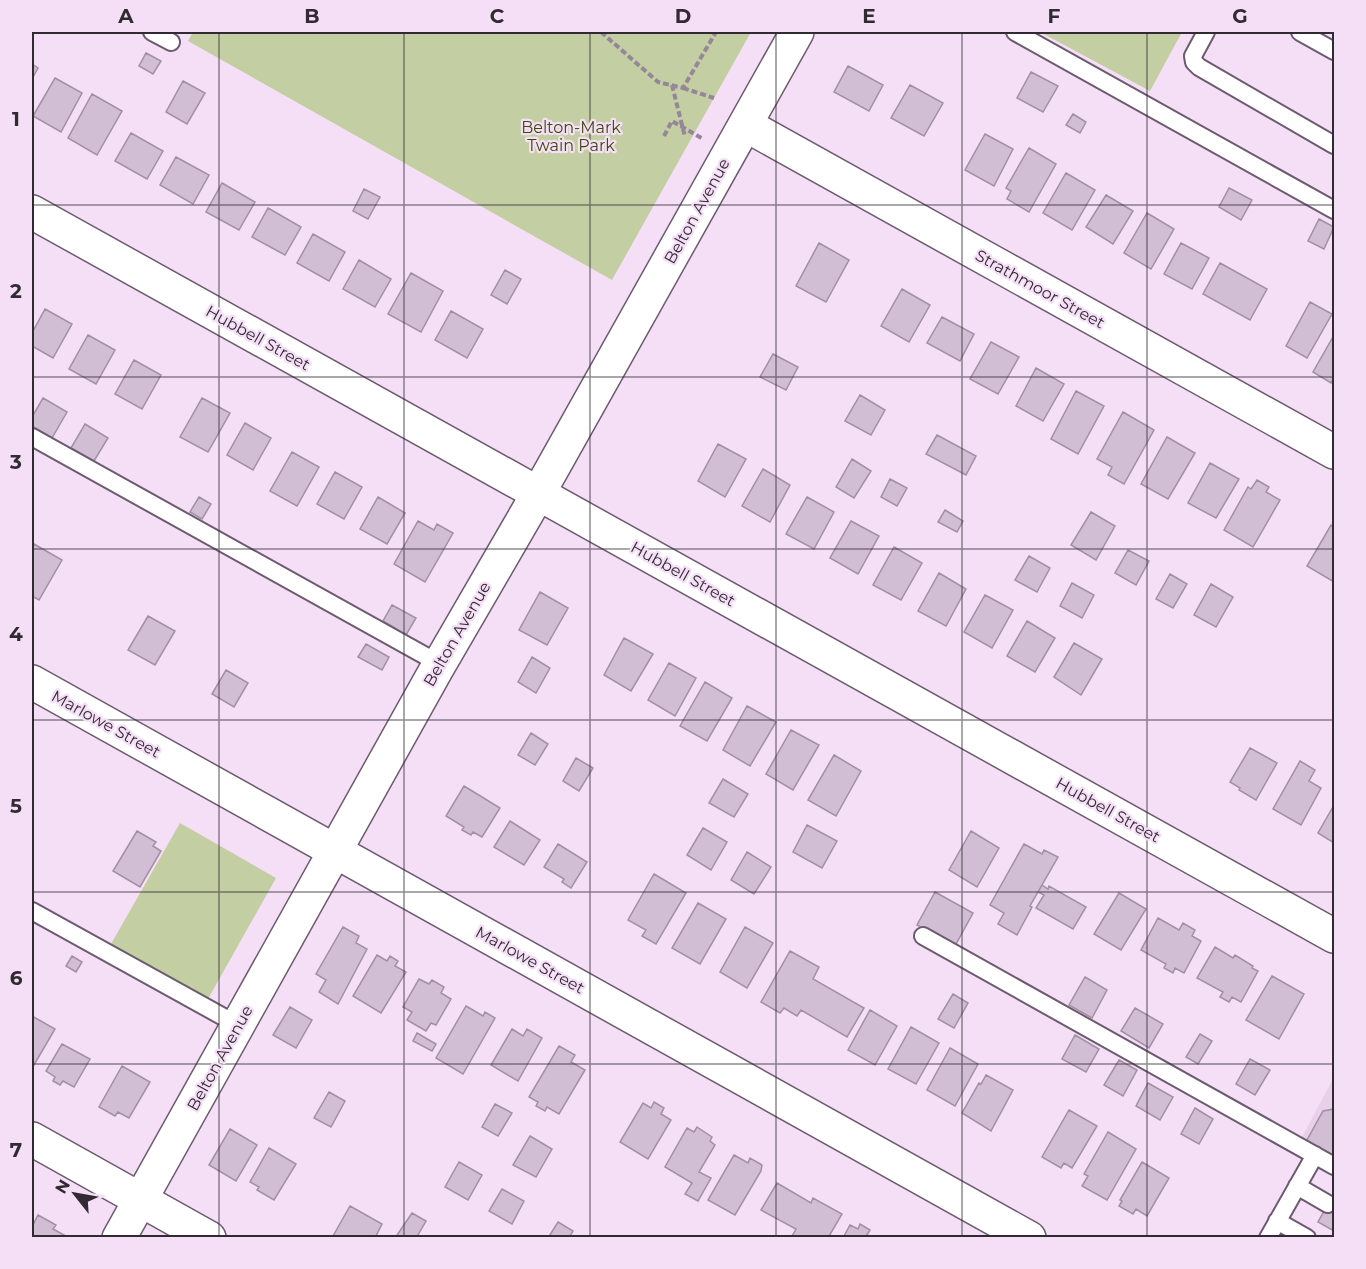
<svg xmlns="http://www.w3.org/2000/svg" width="1366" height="1269" font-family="Montserrat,sans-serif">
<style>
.built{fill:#e8d0eb}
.green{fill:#c3cea2}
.building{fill:#d2bed4;stroke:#a28fa3;stroke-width:1.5}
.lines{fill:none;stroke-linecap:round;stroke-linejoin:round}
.service-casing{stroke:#6c5b6e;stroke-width:20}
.minor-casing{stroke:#6c5b6e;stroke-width:36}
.tertiary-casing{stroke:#6c5b6e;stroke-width:36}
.path{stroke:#968798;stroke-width:4;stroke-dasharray:6 3;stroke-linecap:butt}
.service{stroke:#fff;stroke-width:16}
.minor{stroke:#fff;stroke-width:33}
.tertiary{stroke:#fff;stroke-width:33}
.grid{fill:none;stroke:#322a33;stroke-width:1.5;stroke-opacity:0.55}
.labels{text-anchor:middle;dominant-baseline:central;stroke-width:4.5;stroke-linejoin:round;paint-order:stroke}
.park-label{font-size:16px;fill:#3e4908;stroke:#f4dff6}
.street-label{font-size:16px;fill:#322a33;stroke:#f4dff6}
.neatline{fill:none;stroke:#322a33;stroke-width:2}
.grid-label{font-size:20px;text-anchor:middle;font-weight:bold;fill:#322a33}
</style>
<rect width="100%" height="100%" fill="#f4dff6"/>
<path class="built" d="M1334 1077V1157L1301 1139Z"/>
<path class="green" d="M193 32H751L612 280 188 41Z
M1040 32H1182L1150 91Z
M180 823 276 878 208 999 111 944Z"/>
<path class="building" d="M146 53 161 61 153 74 139 66Z
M32 64 38 68 32 79Z
M848 66 883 85 869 111 834 92Z
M1031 72 1058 86 1043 112 1017 98Z
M55 78 82 93 61 132 33 116Z
M183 81 205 93 187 124 166 112Z
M910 85 943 103 924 136 891 118Z
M92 94 122 111 97 155 68 138Z
M1073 114 1086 122 1080 133 1066 125Z
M131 133 163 151 147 179 115 161Z
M985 134 1013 149 994 186 965 170Z
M1029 148 1056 164 1029 212 1007 199 1011 191 1006 188Z
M176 157 209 175 193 204 160 185Z
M1066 173 1095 190 1072 230 1043 213Z
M222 183 255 202 239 230 206 212Z
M1229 188 1252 200 1241 220 1219 207Z
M364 189 380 197 368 219 353 211Z
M1106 195 1133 211 1113 244 1086 227Z
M268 208 301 227 285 255 252 237Z
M1147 213 1174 229 1151 269 1124 253Z
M1319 219 1334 227 1324 249 1308 241Z
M313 234 345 252 329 281 297 263Z
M819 243 849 260 826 302 796 286Z
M1181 243 1209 258 1192 289 1164 274Z
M359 260 391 279 375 307 343 289Z
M1220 263 1267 289 1250 320 1203 294Z
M505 270 521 279 507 304 491 295Z
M411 273 443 291 421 332 388 314Z
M902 289 930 305 909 342 881 326Z
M1310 302 1332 314 1307 358 1286 346Z
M45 309 72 324 53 358 32 346V333Z
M451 311 483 329 467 358 435 340Z
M942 317 974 334 960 361 927 343Z
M88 335 115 350 96 384 69 369Z
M1334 335V378L1331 383 1313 372Z
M991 342 1019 357 998 394 970 379Z
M773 354 798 367 786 390 760 377Z
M134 360 161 375 142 409 115 394Z
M1036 368 1064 384 1043 421 1016 406Z
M1076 391 1104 406 1078 454 1051 439Z
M860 395 885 410 871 435 845 421Z
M43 398 67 412 52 438 32 426V417Z
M202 398 230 413 208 452 180 437Z
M1123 412 1154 430 1124 484 1108 475 1112 467 1097 459Z
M245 423 271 438 253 470 227 455Z
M85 424 108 438 94 461 71 448Z
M937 435 976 456 966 475 926 454Z
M1167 437 1195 453 1168 499 1141 484Z
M718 444 746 459 725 497 698 481Z
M292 452 319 467 297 506 270 491Z
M852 459 871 471 854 498 836 487Z
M1210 463 1239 479 1216 518 1188 503Z
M763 469 790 485 770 522 742 506Z
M335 472 362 487 344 519 317 504Z
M890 479 907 488 897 506 881 497Z
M1257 480 1269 487 1266 492 1280 500 1253 547 1224 530 1248 487 1251 489Z
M199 497 211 504 202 519 190 512Z
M378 497 405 513 387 544 360 529Z
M807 497 834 512 814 549 786 534Z
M945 510 963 521 957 532 938 522Z
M1091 512 1115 526 1096 560 1071 545Z
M418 521 434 530 437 524 453 533 425 582 394 564Z
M851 521 879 536 858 574 830 558Z
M1331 525 1334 527V582L1307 566Z
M34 544 62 560 39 600 32 596V549Z
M894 547 922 563 901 600 873 585Z
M1128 550 1149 561 1136 585 1115 573Z
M1029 556 1050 568 1037 592 1015 580Z
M939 573 966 589 946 626 918 611Z
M1170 574 1187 584 1173 608 1156 599Z
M1072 583 1094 595 1082 618 1060 606Z
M1211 584 1233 597 1216 627 1194 615Z
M540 592 568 608 547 645 519 630Z
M985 595 1013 610 992 648 964 632Z
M392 605 416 618 406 635 383 621Z
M148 616 175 631 155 665 128 650Z
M1027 621 1055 638 1035 672 1007 656Z
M624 638 653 654 631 691 604 675Z
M1074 643 1102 659 1081 695 1054 677Z
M366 644 389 657 382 670 358 657Z
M532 657 550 668 536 693 518 682Z
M669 663 696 678 675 716 648 700Z
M226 670 248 683 234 707 212 694Z
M705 682 732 698 707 741 680 726Z
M747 706 776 722 750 766 723 750Z
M791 730 819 745 793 790 766 774Z
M531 733 548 744 535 765 518 755Z
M1250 748 1277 763 1256 800 1239 790 1240 788 1230 782Z
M834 755 861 771 836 816 808 800Z
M576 758 593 768 579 791 563 781Z
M1300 761 1315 770 1309 781 1321 788 1301 825 1273 809Z
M723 779 748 794 734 817 709 803Z
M464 786 500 808 482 837 473 832 471 835 462 830 464 827 446 816Z
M1334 805V843L1318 833Z
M510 821 540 840 524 865 494 847Z
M807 825 837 841 822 868 793 852Z
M703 828 727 842 711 870 687 855Z
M137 831 156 842 153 846 161 851 140 887 113 871Z
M971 831 999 848 977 887 949 870Z
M558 844 587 862 571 888 562 882 564 879 544 867Z
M1024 844 1042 854 1044 850 1058 857 1030 906 1032 907 1017 935 998 924 1004 913 990 905Z
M747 852 771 867 754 894 731 880Z
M654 874 686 893 656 944 642 936 646 930 628 920Z
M1042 885 1048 889 1049 886 1086 907 1073 929 1036 908 1044 895 1038 892Z
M935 892 973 913 955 946 917 925Z
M1119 893 1146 909 1121 950 1094 934Z
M698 903 726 919 700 964 672 948Z
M1158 918 1179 930 1183 923 1195 930 1192 936 1201 941 1184 973 1175 968 1173 973 1164 968 1166 964 1141 950Z
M343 927 359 936 356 943 367 949 338 1004 319 992 326 980 316 974Z
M745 927 773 943 747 988 720 972Z
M1215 947 1233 958 1235 955 1253 966 1252 968 1258 971 1241 1002 1232 997 1229 1002 1220 997 1223 992 1197 978Z
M790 951 819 967 813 979 864 1008 847 1037 801 1010 797 1016 784 1008 780 1013 761 1002Z
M377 955 387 961 390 956 398 961 395 966 406 972 381 1013 353 996Z
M72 956 82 962 76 972 66 966Z
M1272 976 1304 994 1279 1039 1246 1020Z
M1085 977 1107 990 1092 1018 1069 1005Z
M419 979 429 984 432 980 444 987 441 993 451 999 436 1025 431 1023 426 1031 407 1020 412 1012 403 1007Z
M953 994 968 1003 954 1028 938 1019Z
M466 1006 483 1016 485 1012 495 1018 463 1074 436 1058Z
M290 1007 312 1020 296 1048 273 1035Z
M1135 1008 1163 1024 1149 1048 1121 1031Z
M870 1010 897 1026 875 1065 848 1050Z
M32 1016 55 1029 34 1065 32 1063Z
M911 1027 939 1043 916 1084 888 1069Z
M512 1029 523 1036 527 1029 542 1038 518 1081 491 1065Z
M417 1033 436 1044 432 1051 413 1041Z
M1200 1034 1212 1041 1198 1064 1186 1057Z
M1075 1035 1099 1049 1086 1072 1062 1059Z
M62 1044 90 1059 74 1087 63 1081 60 1085 53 1081 55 1077 46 1071Z
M559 1046 575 1055 571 1062 585 1070 559 1114 547 1107 545 1111 536 1106 538 1102 529 1097Z
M950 1048 978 1064 955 1106 927 1090Z
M1250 1059 1270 1070 1255 1095 1236 1084Z
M1119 1060 1137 1070 1123 1096 1104 1085Z
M122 1066 150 1082 129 1118 118 1112 115 1116 99 1107Z
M986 1075 1013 1090 991 1131 962 1113 979 1083 981 1084Z
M1148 1083 1173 1097 1160 1120 1136 1106Z
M329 1092 345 1101 331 1127 314 1118Z
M654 1102 664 1108 661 1114 671 1120 648 1159 620 1142 643 1103 651 1108Z
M495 1104 512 1113 498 1136 482 1127Z
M1195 1108 1213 1119 1199 1144 1181 1134Z
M1334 1109V1158L1307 1140 1323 1111Z
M1069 1110 1097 1126 1072 1168 1064 1163 1061 1168 1042 1157Z
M697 1127 712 1137 710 1141 715 1145 699 1172 711 1178 698 1201 685 1194 692 1183 665 1167 687 1128 694 1132Z
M230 1129 257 1145 236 1181 209 1165Z
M1108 1132 1136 1149 1107 1200 1082 1186 1088 1176 1084 1174Z
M530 1136 552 1149 536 1177 513 1165Z
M269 1148 296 1164 274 1200 257 1190 259 1187 250 1182Z
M734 1155 748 1163 750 1158 762 1165 761 1171 735 1215 708 1200Z
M459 1162 482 1175 468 1200 445 1187Z
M1142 1162 1169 1178 1147 1216 1136 1209 1133 1214 1119 1206 1122 1201 1120 1200Z
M777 1183 811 1203 813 1198 842 1214 828 1238H791L796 1229 761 1210Z
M502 1189 524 1201 512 1224 489 1211Z
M1334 1193V1231L1318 1222Z
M350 1206 382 1224 375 1238 333 1236Z
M412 1213 426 1221 418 1235 422 1238H395Z
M38 1215 56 1225 53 1229 64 1235 62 1238H32V1227Z
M558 1222 573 1231 569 1238H548Z
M860 1224 870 1230 867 1235 873 1238H843L850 1225 858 1229Z"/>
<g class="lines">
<g class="service-casing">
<path id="service" d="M152 32 171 42
M1015 32 1334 210
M1206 32 1193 56 1194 62 1199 67 1334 145
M1300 32 1334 51
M32 437 440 664
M32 911 238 1025
M923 936 1334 1166
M1297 1186 1328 1204
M1277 1221 1307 1238
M1268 1238 1315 1155"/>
</g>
<g class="minor-casing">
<path id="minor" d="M746 125 1334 452
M32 682 1029 1238
M32 1139 209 1238
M119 1238 436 670 538 494 797 32"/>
</g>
<g class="tertiary-casing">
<path id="tertiary" d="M32 212 1334 936"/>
</g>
<path class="path" d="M601 32 658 82 683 88 716 32
M672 85 685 137
M683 88 714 98
M664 136 672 121 703 139"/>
<use href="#service" class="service"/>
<use href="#minor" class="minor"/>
<use href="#tertiary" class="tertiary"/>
</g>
<path class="grid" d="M219 32V1238M404 32V1238M590 32V1238M776 32V1238M962 32V1238M1147 32V1238M32 205H1334M32 377H1334M32 549H1334M32 720H1334M32 892H1334M32 1064H1334"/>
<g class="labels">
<g class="park-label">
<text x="571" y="127">Belton-Mark<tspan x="571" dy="18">Twain Park</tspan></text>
</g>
<g class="street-label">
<text transform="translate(697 211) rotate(-61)">Belton Avenue</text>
<text transform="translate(1040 289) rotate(29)">Strathmoor Street</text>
<text transform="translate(258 338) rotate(29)">Hubbell Street</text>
<text transform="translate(683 574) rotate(29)">Hubbell Street</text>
<text transform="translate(457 634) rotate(-60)">Belton Avenue</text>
<text transform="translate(106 724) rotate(29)">Marlowe Street</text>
<text transform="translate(1108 810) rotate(29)">Hubbell Street</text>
<text transform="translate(530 960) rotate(29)">Marlowe Street</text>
<text transform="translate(220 1058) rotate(-61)">Belton Avenue</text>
</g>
</g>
<rect width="1366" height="1269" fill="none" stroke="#f4dff6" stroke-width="66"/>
<g transform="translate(75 1194) rotate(301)" stroke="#f4dff6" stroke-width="4.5" paint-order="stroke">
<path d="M0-4.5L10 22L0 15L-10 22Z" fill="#322a33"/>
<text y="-9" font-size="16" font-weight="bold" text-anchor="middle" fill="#322a33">N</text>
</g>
<rect x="33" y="33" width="1300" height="1203" class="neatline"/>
<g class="grid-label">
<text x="126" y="23">A</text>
<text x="312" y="23">B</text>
<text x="497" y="23">C</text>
<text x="683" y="23">D</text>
<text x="869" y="23">E</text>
<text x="1054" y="23">F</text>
<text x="1240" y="23">G</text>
<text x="16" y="126">1</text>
<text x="16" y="298">2</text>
<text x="16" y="469">3</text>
<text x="16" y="641">4</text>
<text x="16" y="813">5</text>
<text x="16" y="985">6</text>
<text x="16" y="1157">7</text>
</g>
</svg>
